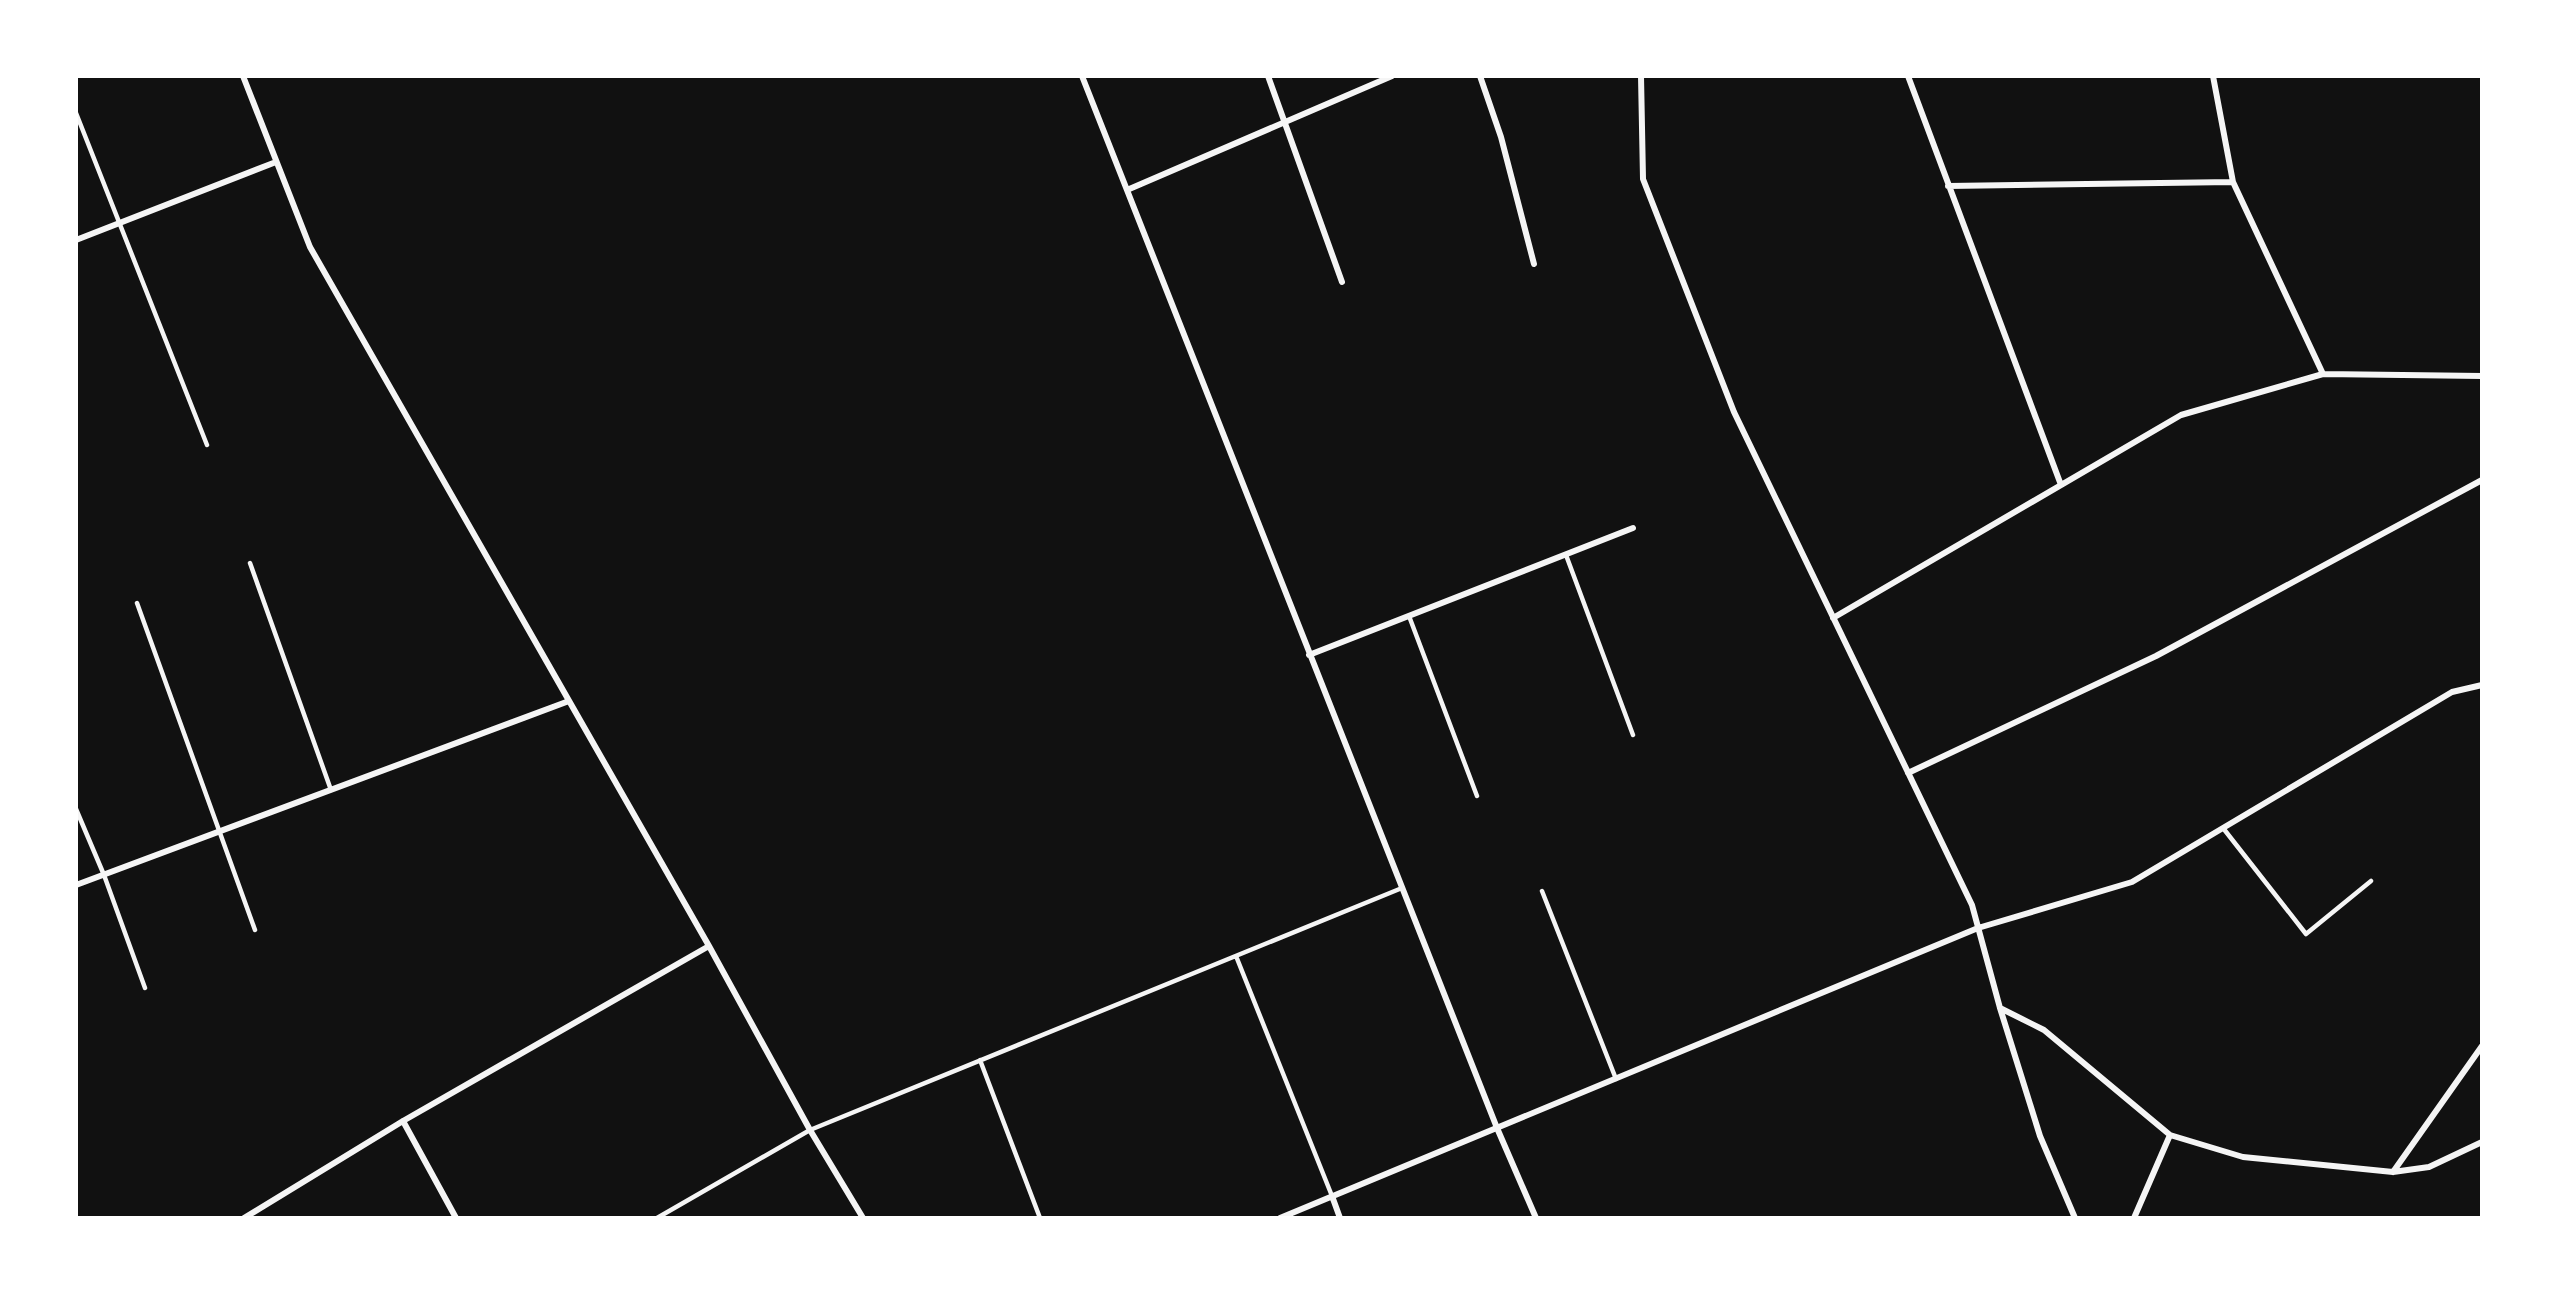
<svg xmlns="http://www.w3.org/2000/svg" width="2558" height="1294" font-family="'Public Sans',sans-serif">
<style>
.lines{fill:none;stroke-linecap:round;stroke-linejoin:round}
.service{stroke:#f5f5f5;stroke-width:4.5}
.minor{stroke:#f5f5f5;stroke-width:6}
</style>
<rect width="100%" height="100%" fill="#111"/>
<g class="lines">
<path class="service" d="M76 113 207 445
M1566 555 1633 735
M250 563 331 790
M137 603 255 930
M1409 616 1477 796
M76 809 104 875 145 988
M2223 828 2306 934 2371 881
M1542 891 1616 1079
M1236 956 1332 1196
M980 1060 1040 1218
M657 1218 810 1130 1402 888"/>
<path class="minor" d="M243 76 310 247 709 946 810 1130 863 1218
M1082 76 1497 1128 1536 1218
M1268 76 1342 282
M1480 76 1501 137 1534 264
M1641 76 1643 179 1734 412 1972 905 2000 1008 2040 1136 2075 1218
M1908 76 2061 485
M2213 76 2233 182 2323 374
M1948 186 2233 182
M1127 190 1392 76
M76 240 276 162
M1833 618 2181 415 2323 374 2482 376
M1309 655 1633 528
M1908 773 2156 656 2482 480
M76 885 569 701
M2000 1008 2044 1030 2170 1135 2243 1157 2393 1172 2429 1167 2482 1142
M403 1121 456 1218
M2393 1172 2482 1046
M1332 1196 1340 1218
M244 1218 403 1121 709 946
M1280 1218 1978 928 2132 882 2452 692 2482 685
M2134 1218 2170 1135"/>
</g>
<rect width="2558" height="1294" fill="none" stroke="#ffffff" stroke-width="156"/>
</svg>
